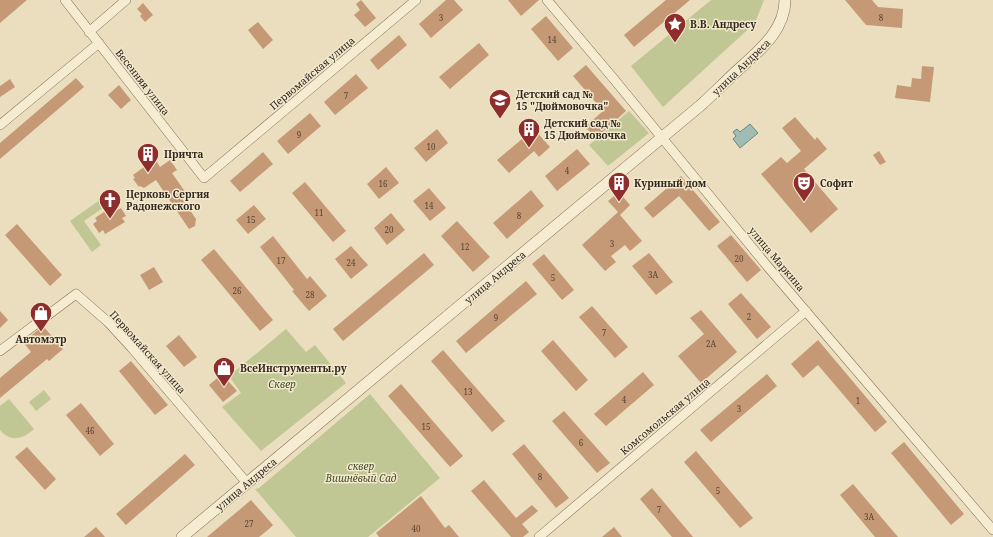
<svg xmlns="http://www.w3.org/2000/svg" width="993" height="537" font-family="'Noto Serif',serif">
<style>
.green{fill:#c0c794}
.water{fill:#a1bcb5;stroke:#6a8982}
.building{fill:#c69976}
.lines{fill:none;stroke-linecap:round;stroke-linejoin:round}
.minor-casing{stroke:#816f58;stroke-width:10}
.tertiary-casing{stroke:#816f58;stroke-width:12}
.minor{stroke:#f6ecd1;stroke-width:9}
.tertiary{stroke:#f6ecd1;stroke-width:11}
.labels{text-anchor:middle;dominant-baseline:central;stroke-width:3;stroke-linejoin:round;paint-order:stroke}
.number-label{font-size:8px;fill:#574432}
.poi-label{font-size:10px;font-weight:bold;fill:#32271c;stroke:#f2e8cd;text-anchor:start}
.street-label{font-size:10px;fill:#32271c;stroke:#f2e8cd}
.park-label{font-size:10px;font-style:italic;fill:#424d24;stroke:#f2e8cd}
</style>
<rect width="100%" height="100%" fill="#eadebe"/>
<path class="green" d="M711 0H764L755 23 663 107 631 66Z
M629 111 649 133 608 166 589 145Z
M114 190 119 197 84 221 101 245 92 252 70 221Z
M286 329 306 352 315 345 346 383 261 451 222 407 241 393 229 376Z
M44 390 51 399 36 411 29 402Z
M370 394 440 478 368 537H296L255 489 259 488Z
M9 399 34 429C23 439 11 443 0 430V406Z"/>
<path class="water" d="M750 124 758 133 740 148 733 139 736 136 733 132 737 129 740 132Z"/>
<path class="building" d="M0 0H27L0 23Z
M361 0 376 18 365 27 354 15 360 10 356 4Z
M446 0H454L463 10 431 38 419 24Z
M508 0H539L521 16Z
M666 0H690L634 47 624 35Z
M845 0H872L878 7 903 9 902 28 866 25Z
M143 3 153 15 145 22 140 16 142 14 137 9Z
M546 16 573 48 558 61 531 29Z
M258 22 273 40 263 49 248 30Z
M399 35 407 45 378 70 370 60Z
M479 43 489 55 450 89 439 77Z
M586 65 626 111 596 138 585 127 603 111 573 76Z
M922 66 934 67 930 102 895 98 897 85 911 87 912 78 921 79Z
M356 74 368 88 335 115 324 102Z
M76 78 84 87 0 159V143Z
M10 79 15 87 0 97V86Z
M119 85 131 100 121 109 108 95Z
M310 113 321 126 288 154 277 141Z
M795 117 815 140 817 137 827 149 804 169 838 209 811 233 761 174 781 157 787 163 801 151 782 128Z
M437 129 448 143 426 162 414 148Z
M534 129 550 147 539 157 534 151 509 173 497 160Z
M577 149 590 164 557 191 545 176Z
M879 151 886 162 880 165 873 155Z
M263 152 273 164 240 192 230 181Z
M155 159 160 167 170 160 177 170 172 173 186 193 181 197 196 219 195 226 189 229 156 180 144 188 140 186 139 187 133 179 135 178 133 175Z
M386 167 399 183 379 199 367 184Z
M681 176 720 222 709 231 679 196 653 218 644 208Z
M305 182 346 231 333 242 292 193Z
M429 188 446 208 430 221 413 201Z
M531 190 544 206 507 239 493 223Z
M619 192 630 205 620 215 642 241 630 251 625 245 611 256 616 262 605 271 582 245 618 212 608 201Z
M114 205 117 210 121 208 126 216 122 218 125 222 105 234 103 230 99 233 93 224 97 221 95 218Z
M254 205 266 219 248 234 236 220Z
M391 213 405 230 387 245 374 228Z
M457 221 490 257 473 272 441 236Z
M17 224 62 275 50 286 5 235Z
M731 235 761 270 747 282 717 246Z
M273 236 307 279 310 276 327 296 309 311 292 291 294 290 260 247Z
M351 246 368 265 351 279 335 259Z
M214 249 273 320 260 331 201 260Z
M424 253 434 265 343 341 333 329Z
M649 253 673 282 656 295 632 266Z
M544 254 574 290 562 300 532 264Z
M154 267 163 282 149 290 140 275Z
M526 281 537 294 466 353 456 341Z
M741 293 771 327 757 339 728 304Z
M592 306 628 347 615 358 579 317Z
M701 310 737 352 701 383 678 356 704 334 690 318Z
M0 311 8 320 0 328Z
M43 326 63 349 49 361 47 359 0 398V378L31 352 23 342Z
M179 335 197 357 184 367 166 346Z
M553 340 588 380 576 391 541 351Z
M818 340 887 422 875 432 818 365 803 378 791 364Z
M443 350 505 421 492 432 431 361Z
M131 361 168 405 155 415 119 371Z
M643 372 654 385 606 426 594 414Z
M222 374 237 391 223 402 209 385Z
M767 374 777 386 711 442 700 430Z
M401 384 463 456 450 467 388 396Z
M81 403 114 444 100 456 66 415Z
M564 411 610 463 597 473 552 421Z
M904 442 964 514 951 525 891 453Z
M524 444 569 498 556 508 512 454Z
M27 447 56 479 45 490 15 457Z
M696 451 753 518 740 528 684 462Z
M185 454 195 465 126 525 116 514Z
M484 480 516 518 532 505 538 511 522 524 529 532 523 537H511L471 491Z
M853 484 898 537H875L840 495Z
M652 488 688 531 693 537H672L640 499Z
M421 496 445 528 449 525 459 537H379L376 533Z
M251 500 273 525 269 529 259 537H207Z
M96 527 105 537H84Z
M614 527 622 537H602Z"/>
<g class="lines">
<g class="minor-casing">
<path id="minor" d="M65 0 204 178 416 0
M547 0 613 78 768 267 993 530
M89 32 126 0
M0 125 99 43
M0 351 76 294 108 322 131 347 247 483
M539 537 806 311"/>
</g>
<g class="tertiary-casing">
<path id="tertiary" d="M182 537 701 105C714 93 726 81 739 69 760 50 785 30 785 0"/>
</g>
<use href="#minor" class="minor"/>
<use href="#tertiary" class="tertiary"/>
</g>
<defs>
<g id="sight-pin" transform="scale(1.15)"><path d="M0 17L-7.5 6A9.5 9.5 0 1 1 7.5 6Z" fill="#8d2d2c" stroke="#f2e8cd"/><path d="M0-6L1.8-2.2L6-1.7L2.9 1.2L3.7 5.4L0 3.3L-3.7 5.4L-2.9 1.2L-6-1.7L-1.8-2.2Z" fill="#fff"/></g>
<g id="school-pin" transform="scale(1.15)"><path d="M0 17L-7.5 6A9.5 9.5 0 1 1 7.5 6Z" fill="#8d2d2c" stroke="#f2e8cd"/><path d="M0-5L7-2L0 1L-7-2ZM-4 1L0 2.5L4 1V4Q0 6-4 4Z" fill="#fff"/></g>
<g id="building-pin" transform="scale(1.15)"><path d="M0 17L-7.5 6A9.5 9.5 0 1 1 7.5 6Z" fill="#8d2d2c" stroke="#f2e8cd"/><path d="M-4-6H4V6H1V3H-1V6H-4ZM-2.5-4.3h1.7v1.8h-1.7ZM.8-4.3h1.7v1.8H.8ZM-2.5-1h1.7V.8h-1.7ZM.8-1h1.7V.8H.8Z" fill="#fff"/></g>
<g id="theatre-pin" transform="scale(1.15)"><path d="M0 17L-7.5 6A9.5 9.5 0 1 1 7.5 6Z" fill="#8d2d2c" stroke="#f2e8cd"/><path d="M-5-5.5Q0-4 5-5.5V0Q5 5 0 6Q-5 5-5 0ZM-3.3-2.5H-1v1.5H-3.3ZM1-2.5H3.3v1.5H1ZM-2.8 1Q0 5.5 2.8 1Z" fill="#fff"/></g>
<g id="church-pin" transform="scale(1.15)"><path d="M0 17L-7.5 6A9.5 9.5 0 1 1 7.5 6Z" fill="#8d2d2c" stroke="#f2e8cd"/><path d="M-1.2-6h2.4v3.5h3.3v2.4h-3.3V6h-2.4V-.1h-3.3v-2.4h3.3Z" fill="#fff"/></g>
<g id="shop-pin" transform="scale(1.15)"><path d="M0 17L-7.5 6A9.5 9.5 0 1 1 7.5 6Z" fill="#8d2d2c" stroke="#f2e8cd"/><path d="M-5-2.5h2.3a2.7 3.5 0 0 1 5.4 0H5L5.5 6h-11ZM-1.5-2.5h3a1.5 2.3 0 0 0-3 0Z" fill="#fff"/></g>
</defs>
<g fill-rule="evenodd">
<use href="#sight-pin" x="675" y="24"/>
<use href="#school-pin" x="500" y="100"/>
<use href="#building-pin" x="529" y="129"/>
<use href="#building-pin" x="148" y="154"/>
<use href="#building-pin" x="619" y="183"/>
<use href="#theatre-pin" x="804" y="183"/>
<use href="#church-pin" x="110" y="200"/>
<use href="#shop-pin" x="41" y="313"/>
<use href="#shop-pin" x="224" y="368"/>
</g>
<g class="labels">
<g class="number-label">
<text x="441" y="17">3</text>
<text x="881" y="17">8</text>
<text x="552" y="39">14</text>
<text x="346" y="95">7</text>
<text x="299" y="134">9</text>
<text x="431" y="146">10</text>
<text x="567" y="170">4</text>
<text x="383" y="183">16</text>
<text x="429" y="205">14</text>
<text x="319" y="212">11</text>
<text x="519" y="215">8</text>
<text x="251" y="219">15</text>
<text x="389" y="229">20</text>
<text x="612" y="243">3</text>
<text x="465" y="246">12</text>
<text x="739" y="258">20</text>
<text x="281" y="260">17</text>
<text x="351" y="262">24</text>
<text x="653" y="274">3А</text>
<text x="553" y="277">5</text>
<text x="237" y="290">26</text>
<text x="310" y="294">28</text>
<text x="749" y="316">2</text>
<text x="496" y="317">9</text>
<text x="604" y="332">7</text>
<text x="711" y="343">2А</text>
<text x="468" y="391">13</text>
<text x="624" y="399">4</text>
<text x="858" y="400">1</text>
<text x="739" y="408">3</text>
<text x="426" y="426">15</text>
<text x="90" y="430">46</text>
<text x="581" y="442">6</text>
<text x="540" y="476">8</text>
<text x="718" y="490">5</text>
<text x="659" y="509">7</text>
<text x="869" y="516">3А</text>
<text x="249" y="523">27</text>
<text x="416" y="528">40</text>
</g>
<g class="poi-label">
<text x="690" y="24">В.В. Андресу</text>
<text x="516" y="94">Детский сад №<tspan x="516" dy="12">15 "Дюймовочка"</tspan></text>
<text x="544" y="123">Детский сад №<tspan x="544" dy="12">15 Дюймовочка</tspan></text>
<text x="164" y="154">Причта</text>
<text x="634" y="183">Куриный дом</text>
<text x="820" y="183">Софит</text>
<text x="126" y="194">Церковь Сергия<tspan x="126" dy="12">Радонежского</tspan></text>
<text x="41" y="339" text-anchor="middle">Автомэтр</text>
<text x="240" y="368">ВсеИнструменты.ру</text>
</g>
<g class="street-label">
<text transform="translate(741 67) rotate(-44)">улица Андреса</text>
<text transform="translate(312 73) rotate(-40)">Первомайская улица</text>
<text transform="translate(143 82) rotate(52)">Весенняя улица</text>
<text transform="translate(777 259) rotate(50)">улица Маркина</text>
<text transform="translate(495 277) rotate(-40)">улица Андреса</text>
<text transform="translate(148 352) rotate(48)">Первомайская улица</text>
<text transform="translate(665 416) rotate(-40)">Комсомольская улица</text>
<text transform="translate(246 484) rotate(-40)">улица Андреса</text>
</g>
<g class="park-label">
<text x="282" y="384">Сквер</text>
<text x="361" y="466">сквер<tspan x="361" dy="12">Вишнёвый Сад</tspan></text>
</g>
</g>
</svg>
